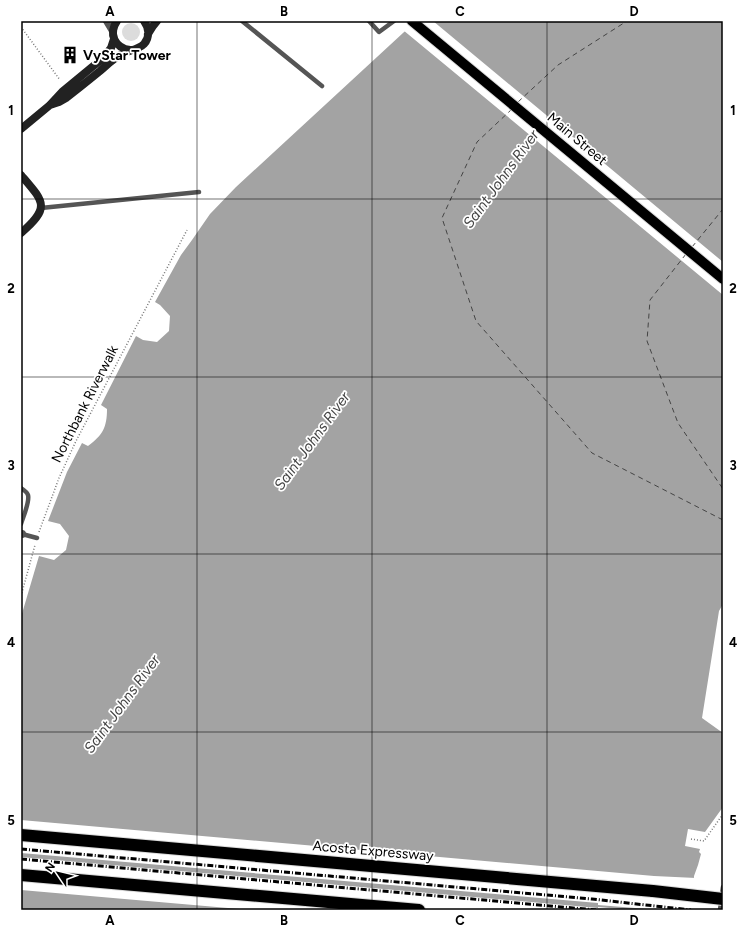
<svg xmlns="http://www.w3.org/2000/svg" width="744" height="931" font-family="Figtree,sans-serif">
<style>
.green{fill:#dcdcdc}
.water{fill:#a3a3a3}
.pier{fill:#fff}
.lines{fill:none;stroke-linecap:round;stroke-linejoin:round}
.ferry{stroke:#444;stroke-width:1;stroke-dasharray:5 4;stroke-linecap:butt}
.primary-casing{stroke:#dbdbdb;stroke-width:12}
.highway-casing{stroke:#dbdbdb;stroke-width:14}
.path{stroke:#777;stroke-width:1.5;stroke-dasharray:1 2;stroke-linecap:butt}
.lane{stroke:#555;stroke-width:4.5}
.street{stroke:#555;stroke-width:8}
.secondary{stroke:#222;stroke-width:8}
.primary{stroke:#000;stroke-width:10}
.highway{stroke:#000;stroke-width:12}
.rail{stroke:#000;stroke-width:3;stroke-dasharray:6 2 1 2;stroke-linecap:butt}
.highway-bridge-casing{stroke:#dbdbdb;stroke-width:14;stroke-linecap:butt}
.highway-bridge{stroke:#000;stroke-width:12}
.grid{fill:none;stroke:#000;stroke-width:1;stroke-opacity:0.55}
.labels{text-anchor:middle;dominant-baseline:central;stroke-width:3.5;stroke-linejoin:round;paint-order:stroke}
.poi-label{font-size:14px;font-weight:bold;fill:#000;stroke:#fff;text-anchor:start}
.street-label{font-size:14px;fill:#000;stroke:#fff}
.water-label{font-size:15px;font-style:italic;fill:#444;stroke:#fff}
.neatline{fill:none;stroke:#000;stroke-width:1.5}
.grid-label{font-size:13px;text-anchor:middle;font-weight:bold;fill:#000}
</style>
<rect width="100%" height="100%" fill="#fff"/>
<path class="green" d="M122 32a9 9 0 1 1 18 0a9 9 0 1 1-18 0Z"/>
<path class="water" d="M416 21H723V604L719 611 702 718 723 733V807L705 832 688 829 685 846 700 849 699 852 701 854 698 865 694 876 693 910H21V617L39 556 54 560 66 550 69 536 60 524 48 521 67 472 82 443 88 446C103 435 107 427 107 409L101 405 136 336 143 340 157 342 169 331 170 316 160 305 155 302 181 255 192 240 210 214 236 187Z"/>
<path class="pier" d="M413 21H433L723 262V295L403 30Z
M21 820 654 876 696 878 695 907H693L695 908V910H660L598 905V903L21 853Z
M21 857 598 908V907L632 910H251L21 890Z"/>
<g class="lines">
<path class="ferry" d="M518 102 558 65 627 21
M512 109 477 142 442 218 476 321 592 453 723 520
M692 247 723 209
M686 254 650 300 647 341 678 423 723 489"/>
<g class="primary-casing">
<path id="primary" d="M412 21 723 279"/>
</g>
<g class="highway-casing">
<path id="highway" d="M21 835 653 891
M21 875 419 910"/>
</g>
<path class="path" d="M21 27 60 80
M39 532 59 478 76 441 187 230
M21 596 35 545
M691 839 704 841 723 814"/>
<path class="lane" d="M242 21 322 86
M369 21 379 32 394 21
M41 208 199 192
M21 488C24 490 27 492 28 495 30 502 23 517 21 524
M22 534 37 538
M720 910 723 887"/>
<path class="street" d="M107 21 113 31
M21 534H22"/>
<path class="secondary" d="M117 21C108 34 115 48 130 50
M148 34 153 26 157 21
M50 105 59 102 66 98C78 89 89 80 100 71 107 65 114 58 122 54 129 50 138 50 144 44 150 37 149 28 144 21
M21 129 50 105 63 91 103 58 111 48 114 39
M21 175C44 202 51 207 21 233"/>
<use href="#primary" class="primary"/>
<use href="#highway" class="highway"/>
<path class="rail" d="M21 849 592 899 691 910
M21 859 596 910"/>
<g class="highway-bridge-casing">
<path id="highway-bridge" d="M653 891 723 899"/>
</g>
<use href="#highway-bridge" class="highway-bridge"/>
</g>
<path class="grid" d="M197 21V910M372 21V910M547 21V910M21 199H723M21 377H723M21 554H723M21 732H723"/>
<defs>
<g id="building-bare" transform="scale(1.38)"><path d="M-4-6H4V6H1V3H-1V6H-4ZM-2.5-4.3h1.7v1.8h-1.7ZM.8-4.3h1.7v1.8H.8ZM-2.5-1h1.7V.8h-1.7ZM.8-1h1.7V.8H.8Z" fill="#000" stroke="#fff" stroke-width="2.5" paint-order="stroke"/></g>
</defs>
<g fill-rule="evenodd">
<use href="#building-bare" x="70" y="55"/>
</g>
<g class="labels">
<g class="poi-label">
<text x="83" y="55">VyStar Tower</text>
</g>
<g class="street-label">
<text transform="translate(577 139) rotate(40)">Main Street</text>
<text transform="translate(85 404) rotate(-63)">Northbank Riverwalk</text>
<text transform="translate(373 851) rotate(5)">Acosta Expressway</text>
</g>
<g class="water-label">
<text transform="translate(501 179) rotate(-54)">Saint Johns River</text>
<text transform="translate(312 441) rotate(-54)">Saint Johns River</text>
<text transform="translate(122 704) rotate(-54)">Saint Johns River</text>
</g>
</g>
<rect width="744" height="931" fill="none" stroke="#ffffff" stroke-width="44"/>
<g transform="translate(58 873) rotate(305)" stroke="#ffffff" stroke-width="3" paint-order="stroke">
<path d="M0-3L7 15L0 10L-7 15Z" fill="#000000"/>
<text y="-6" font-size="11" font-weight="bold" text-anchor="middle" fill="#000000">N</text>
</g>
<rect x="22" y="22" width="700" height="887" class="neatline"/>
<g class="grid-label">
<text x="110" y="16">A</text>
<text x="284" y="16">B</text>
<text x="460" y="16">C</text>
<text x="634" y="16">D</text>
<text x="11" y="115">1</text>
<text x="733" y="115">1</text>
<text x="11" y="293">2</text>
<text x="733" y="293">2</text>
<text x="11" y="470">3</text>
<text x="733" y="470">3</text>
<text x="11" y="647">4</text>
<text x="733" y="647">4</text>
<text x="11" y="825">5</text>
<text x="733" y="825">5</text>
<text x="110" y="925">A</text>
<text x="284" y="925">B</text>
<text x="460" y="925">C</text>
<text x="634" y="925">D</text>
</g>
</svg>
